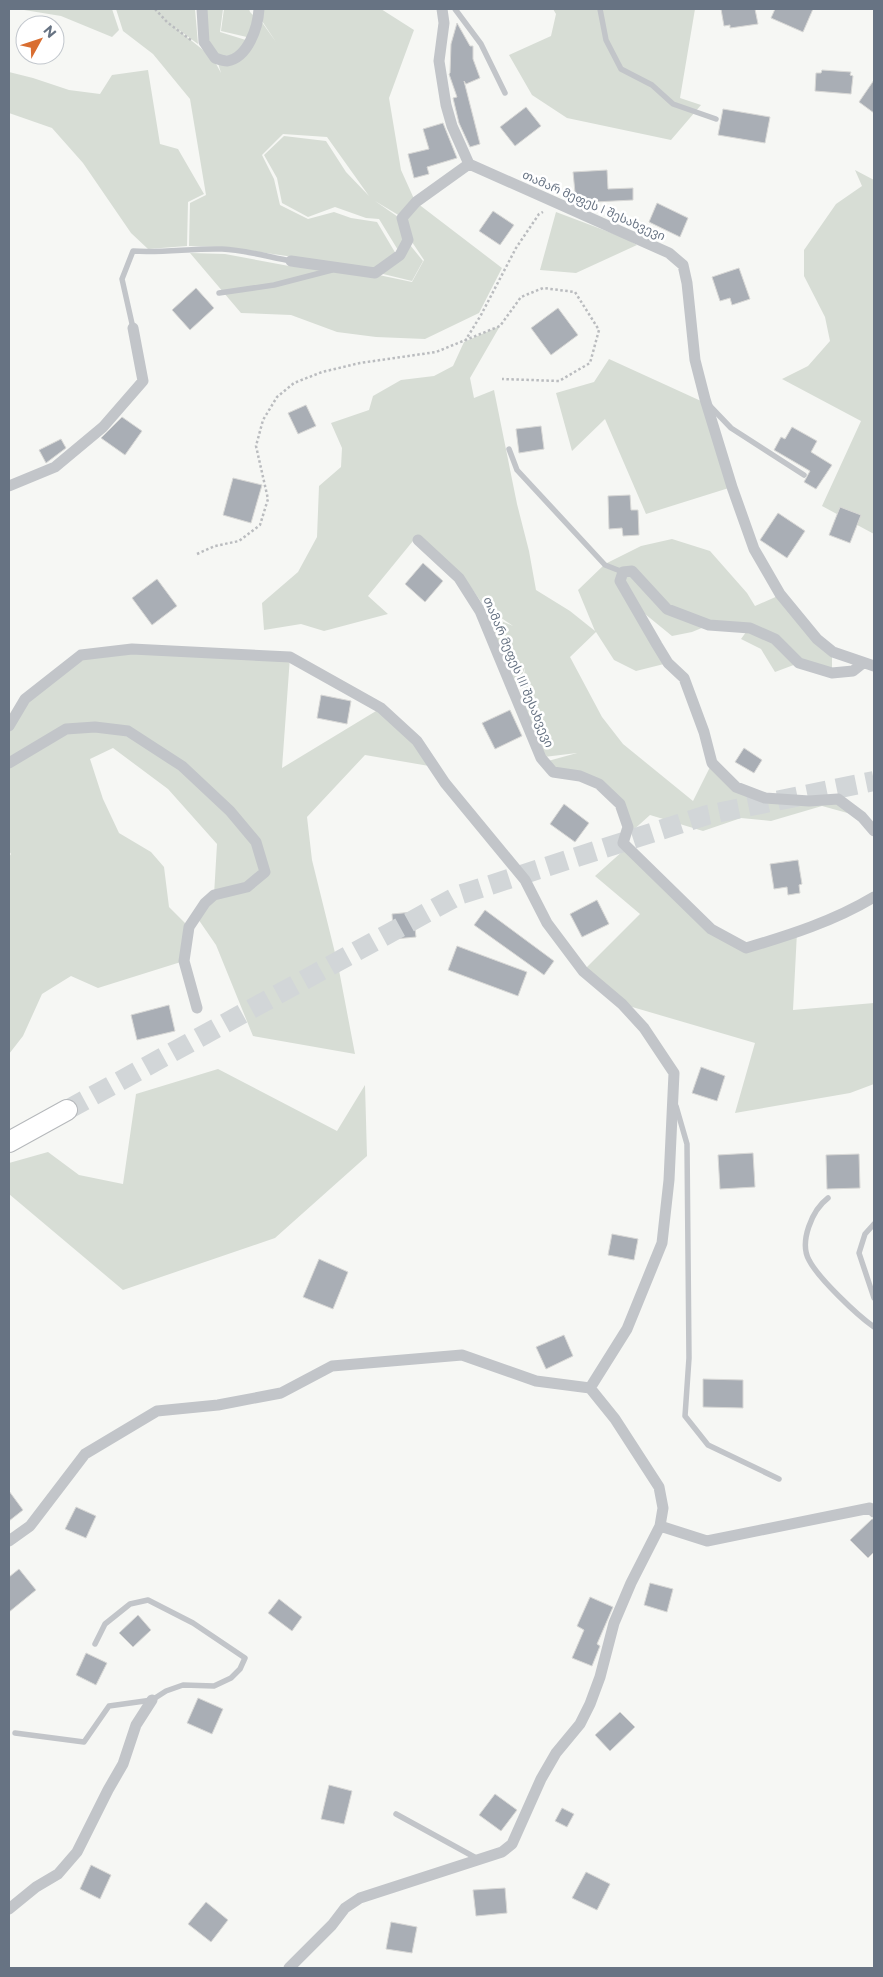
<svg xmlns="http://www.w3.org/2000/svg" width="883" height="1977" font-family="Montserrat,'Noto Sans Georgian',sans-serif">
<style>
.green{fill:#d7ddd5}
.building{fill:#a9aeb5;stroke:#d8d8d6}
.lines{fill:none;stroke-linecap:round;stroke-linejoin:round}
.trunk-tunnel{stroke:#d2d6d8;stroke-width:20;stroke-dasharray:20 10;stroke-linecap:butt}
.trunk-casing{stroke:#b5b8bb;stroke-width:22}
.path{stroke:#babcbf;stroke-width:2.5;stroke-dasharray:2.5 2.5;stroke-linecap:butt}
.service{stroke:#c2c5c9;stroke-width:5.5}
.minor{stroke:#c2c5c9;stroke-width:11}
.trunk{stroke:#fff;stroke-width:20}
.labels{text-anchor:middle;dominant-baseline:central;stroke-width:5;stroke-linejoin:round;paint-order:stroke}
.street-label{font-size:12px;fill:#677383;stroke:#fff}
</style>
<rect width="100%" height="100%" fill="#f6f7f4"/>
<path class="green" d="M18 9H112L119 30 112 37 61 16Z
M116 9H195L198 44 172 25 213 58 221 73 217 60 240 58 261 21 276 42 260 18 261 9H381L414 30 389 98 401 170 415 201 400 216 375 201 401 219 406 240 423 261 412 281 379 273 401 255 379 219 366 218 335 207 308 217 282 203 277 178 264 155 284 136 326 141 346 172 369 196 327 137 283 134 262 155 274 179 280 205 308 219 334 212 351 218 377 222 396 254 374 269 226 247 189 246 190 203 206 195 190 99 153 54 123 31Z
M203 9H223L220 32 249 41 238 54 216 57 205 41Z
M224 9H249L250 12 256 18 251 38 221 31Z
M553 9H695L680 98 701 105 671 140 567 118 532 95 509 55 551 36 556 14Z
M148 70 160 144 178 149 204 194 188 202 187 246 148 249 131 233 83 163 52 128 9 113V72L33 78 69 90 100 94 112 75Z
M855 170 874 180V534L822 506 861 421 782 379 808 366 830 341 825 317 804 276V250L836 204 862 186Z
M417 203 502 268 479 313 425 339 376 337 337 332 291 315 241 313 190 253 225 254 289 266 374 274 412 282 424 260 410 239 403 218Z
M556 212 625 238 637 245 576 273 540 270Z
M500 326 470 378 474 398 494 390 517 504 529 551 536 590 570 611 595 631 578 590 605 564 641 546 672 539 710 551 747 593 755 606 780 595 832 652V673L799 663 775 672 761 649 741 639 749 628 709 625 692 632 672 636 634 605 668 663 636 671 614 660 596 632 570 657 602 717 623 744 693 801 712 763 736 787 765 798 838 799 862 817 822 806 771 821 741 818 703 831 650 815 630 833V827L600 782 554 770 548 761 577 753 544 757 521 699 525 668 517 687 486 614 513 626 484 606 463 576 417 536 368 596 388 614 324 631 301 624 264 630 262 603 298 572 317 537 319 486 341 467 342 448 331 423 369 410 373 396 401 380 434 376 453 366 464 342Z
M609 359 701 401 732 487 646 514 605 419 572 451 556 393 594 382Z
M132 649 290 657 282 768 381 708 435 767 365 755 307 817 312 860 338 965 355 1054 253 1036 216 945 196 916 214 895 217 844 168 789 113 748 90 759 103 799 119 833 151 852 164 867 169 907 189 927 184 961 98 988 71 976 42 994 23 1036 9 1054V857L11 854 9 851V726L25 699 81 655Z
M624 850 711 929 745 948 797 932 793 1010 874 1003V1084L850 1093 735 1113 755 1043 622 1004 583 971 640 914 595 876Z
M218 1069 337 1131 365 1085 367 1156 275 1238 123 1290 9 1194V1163L48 1152 79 1175 123 1184 136 1094Z"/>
<path class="building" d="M721 9H755L758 24 730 28V25L724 26Z
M775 9H813L803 32 771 18Z
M457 23 470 46H473V59L480 78 466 84 464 81 480 144 470 147 459 123 453 98 457 97 449 74 450 73 451 44Z
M822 70 851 72 850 75 853 76 851 94 815 91 816 73H821Z
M874 80V113L859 102Z
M526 107 541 126 515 146 500 127Z
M723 109 770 117 765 143 718 135Z
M443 123 457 158 427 167 429 174 414 178 408 154 429 149 423 129Z
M607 170 608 189 633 188V200L576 203 573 172Z
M657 203 688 218 680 237 649 222Z
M493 211 514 225 500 245 479 231Z
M739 268 750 299 732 305 730 298 720 301 712 277Z
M196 288 214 308 190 330 172 310Z
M558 308 578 335 551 355 531 328Z
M306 405 316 426 298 434 288 413Z
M122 417 142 431 125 455 101 438Z
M541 426 544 449 519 453 516 429Z
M792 427 817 441 811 452 832 465 816 489 804 482 810 471 774 450 781 437 785 439Z
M61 439 66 448 46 463 39 450Z
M233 478 262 485 251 523 223 515Z
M630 495 631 510H638L639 535 623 536 622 528 609 529 608 496Z
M840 507 861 515 850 543 829 535Z
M778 513 805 531 787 558 760 540Z
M423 563 443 581 425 602 405 584Z
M157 579 177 606 152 625 132 598Z
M321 695 351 701 347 724 317 718Z
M510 710 522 736 495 749 482 723Z
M744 748 762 760 754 773 735 762Z
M564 804 589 823 575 842 550 824Z
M798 860 802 884 799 885 800 893 788 895 787 887 774 889 770 864Z
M597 900 609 924 582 937 570 914Z
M485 910 554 961 544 975 474 925Z
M413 912 416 937 394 939 392 914Z
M457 946 527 972 518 996 448 970Z
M169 1005 175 1031 137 1040 131 1015Z
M701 1067 725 1076 717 1101 692 1093Z
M753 1153 755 1187 720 1189 718 1155Z
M859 1154 860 1188 827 1189 826 1155Z
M612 1234 638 1239 634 1260 608 1255Z
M319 1259 348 1272 333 1309 303 1297Z
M564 1335 573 1356 546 1369 536 1347Z
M703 1379 743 1380V1408L703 1407Z
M9 1491 23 1510 9 1521Z
M76 1507 96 1516 86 1538 65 1529Z
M872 1519H874V1552L868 1558 850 1540Z
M19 1569 36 1590 9 1612V1577Z
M650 1583 673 1589 667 1612 644 1605Z
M590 1597 613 1607 597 1644 600 1646 592 1666 572 1658 584 1630 577 1626Z
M279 1599 302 1617 292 1631 268 1613Z
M138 1615 151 1630 133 1647 119 1633Z
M86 1653 107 1663 96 1685 76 1675Z
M198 1698 223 1709 212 1734 187 1723Z
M620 1712 635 1727 610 1751 595 1735Z
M329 1785 352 1791 344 1824 321 1819Z
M495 1794 517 1810 501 1831 479 1815Z
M562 1808 574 1814 567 1827 555 1821Z
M91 1865 111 1875 100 1899 80 1889Z
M586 1872 610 1884 597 1910 572 1898Z
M505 1888 507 1913 476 1916 473 1890Z
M206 1902 228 1920 211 1942 188 1924Z
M391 1922 417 1927 412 1953 386 1949Z"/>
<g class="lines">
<path class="trunk-tunnel" d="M67 1110 459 895 707 815 874 781"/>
<g class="trunk-casing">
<path id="trunk" d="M9 1142 67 1110"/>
</g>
<path class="path" d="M155 9 167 22 191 40
M465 341 481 315 516 248 539 214 543 212
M197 554 215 546 239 541 260 525 268 499 256 446 263 420 277 397 294 383 322 372 360 363 436 352 500 326 521 297 543 288 575 292 599 330 590 363 559 381 502 379"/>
<path class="service" d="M455 9 481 44 505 93
M600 9 606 40 621 69 652 85 673 104 716 119
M219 293 274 285 332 270
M133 328 122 279 133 251C163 253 193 248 222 249 245 250 269 257 291 261
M709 405 731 428 804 475
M509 449 517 470 605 565 623 572
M676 1106 687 1144 689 1358 685 1416 708 1445 779 1479
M828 1198C812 1210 799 1242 809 1260 818 1278 857 1315 874 1327
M874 1224 865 1234 859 1253 874 1298
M15 1733 84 1742 109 1706 152 1700 166 1691 183 1685 214 1686 231 1678 240 1669 245 1658 193 1623 148 1600 130 1604 105 1624 95 1644
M396 1814 478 1859"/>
<path class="minor" d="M202 9 204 42 215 58C218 59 223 61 227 61 248 58 258 27 259 9
M442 9 444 23 439 61 446 105 452 126 469 164 669 253 683 265 687 283 695 360 705 399 732 487 754 549 780 594 817 639 833 652 874 666
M291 261 375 273 400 255 408 240 402 218 416 202 469 164
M9 486 55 467 103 427 143 381 133 328
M418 540 459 578 480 611 541 758 553 772 580 776 599 784 620 804 628 827 623 843 711 929 746 948C790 935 834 921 874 897
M863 663 853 671 832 673 799 663 775 639 750 628 709 625 667 609 632 571 623 572 620 581 657 645 668 663 684 678 704 732 712 763 736 787 765 798 809 801 838 799 862 817 874 831
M9 726 25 699 81 655 132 649 290 657 381 708 417 741 445 783 525 880 547 923 583 971 622 1004 644 1028 674 1073 669 1180 662 1243 627 1329 590 1388
M9 763 66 729 95 727 128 731 182 766 230 811 256 842 265 872 247 887 214 895 205 903 189 927 184 961 197 1008
M660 1526 707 1541 870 1508 874 1512
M9 1541 30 1526 85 1454 157 1411 218 1405 281 1393 332 1366 462 1355 536 1381 590 1388 615 1419 659 1487 663 1508 660 1526 631 1583 614 1623 600 1677 590 1704 580 1724 556 1753 541 1779 512 1844 502 1852 360 1898 345 1908 332 1925 289 1968
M9 1909 36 1887 58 1874 77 1852 108 1790 123 1764 136 1725 152 1700"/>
<use href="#trunk" class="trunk"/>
</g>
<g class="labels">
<g class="street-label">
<text transform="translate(594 205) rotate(24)">თამარ მეფეს I შესახვევი</text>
<text transform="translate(519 672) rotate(67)">თამარ მეფეს III შესახვევი</text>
</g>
</g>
<rect width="883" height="1977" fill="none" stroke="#677383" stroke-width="20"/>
<g transform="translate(40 40) rotate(50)"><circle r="24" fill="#ffffff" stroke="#c2c7cd"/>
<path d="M0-4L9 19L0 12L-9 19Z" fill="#d96e31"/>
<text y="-8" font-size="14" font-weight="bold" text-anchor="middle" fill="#677383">N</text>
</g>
</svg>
